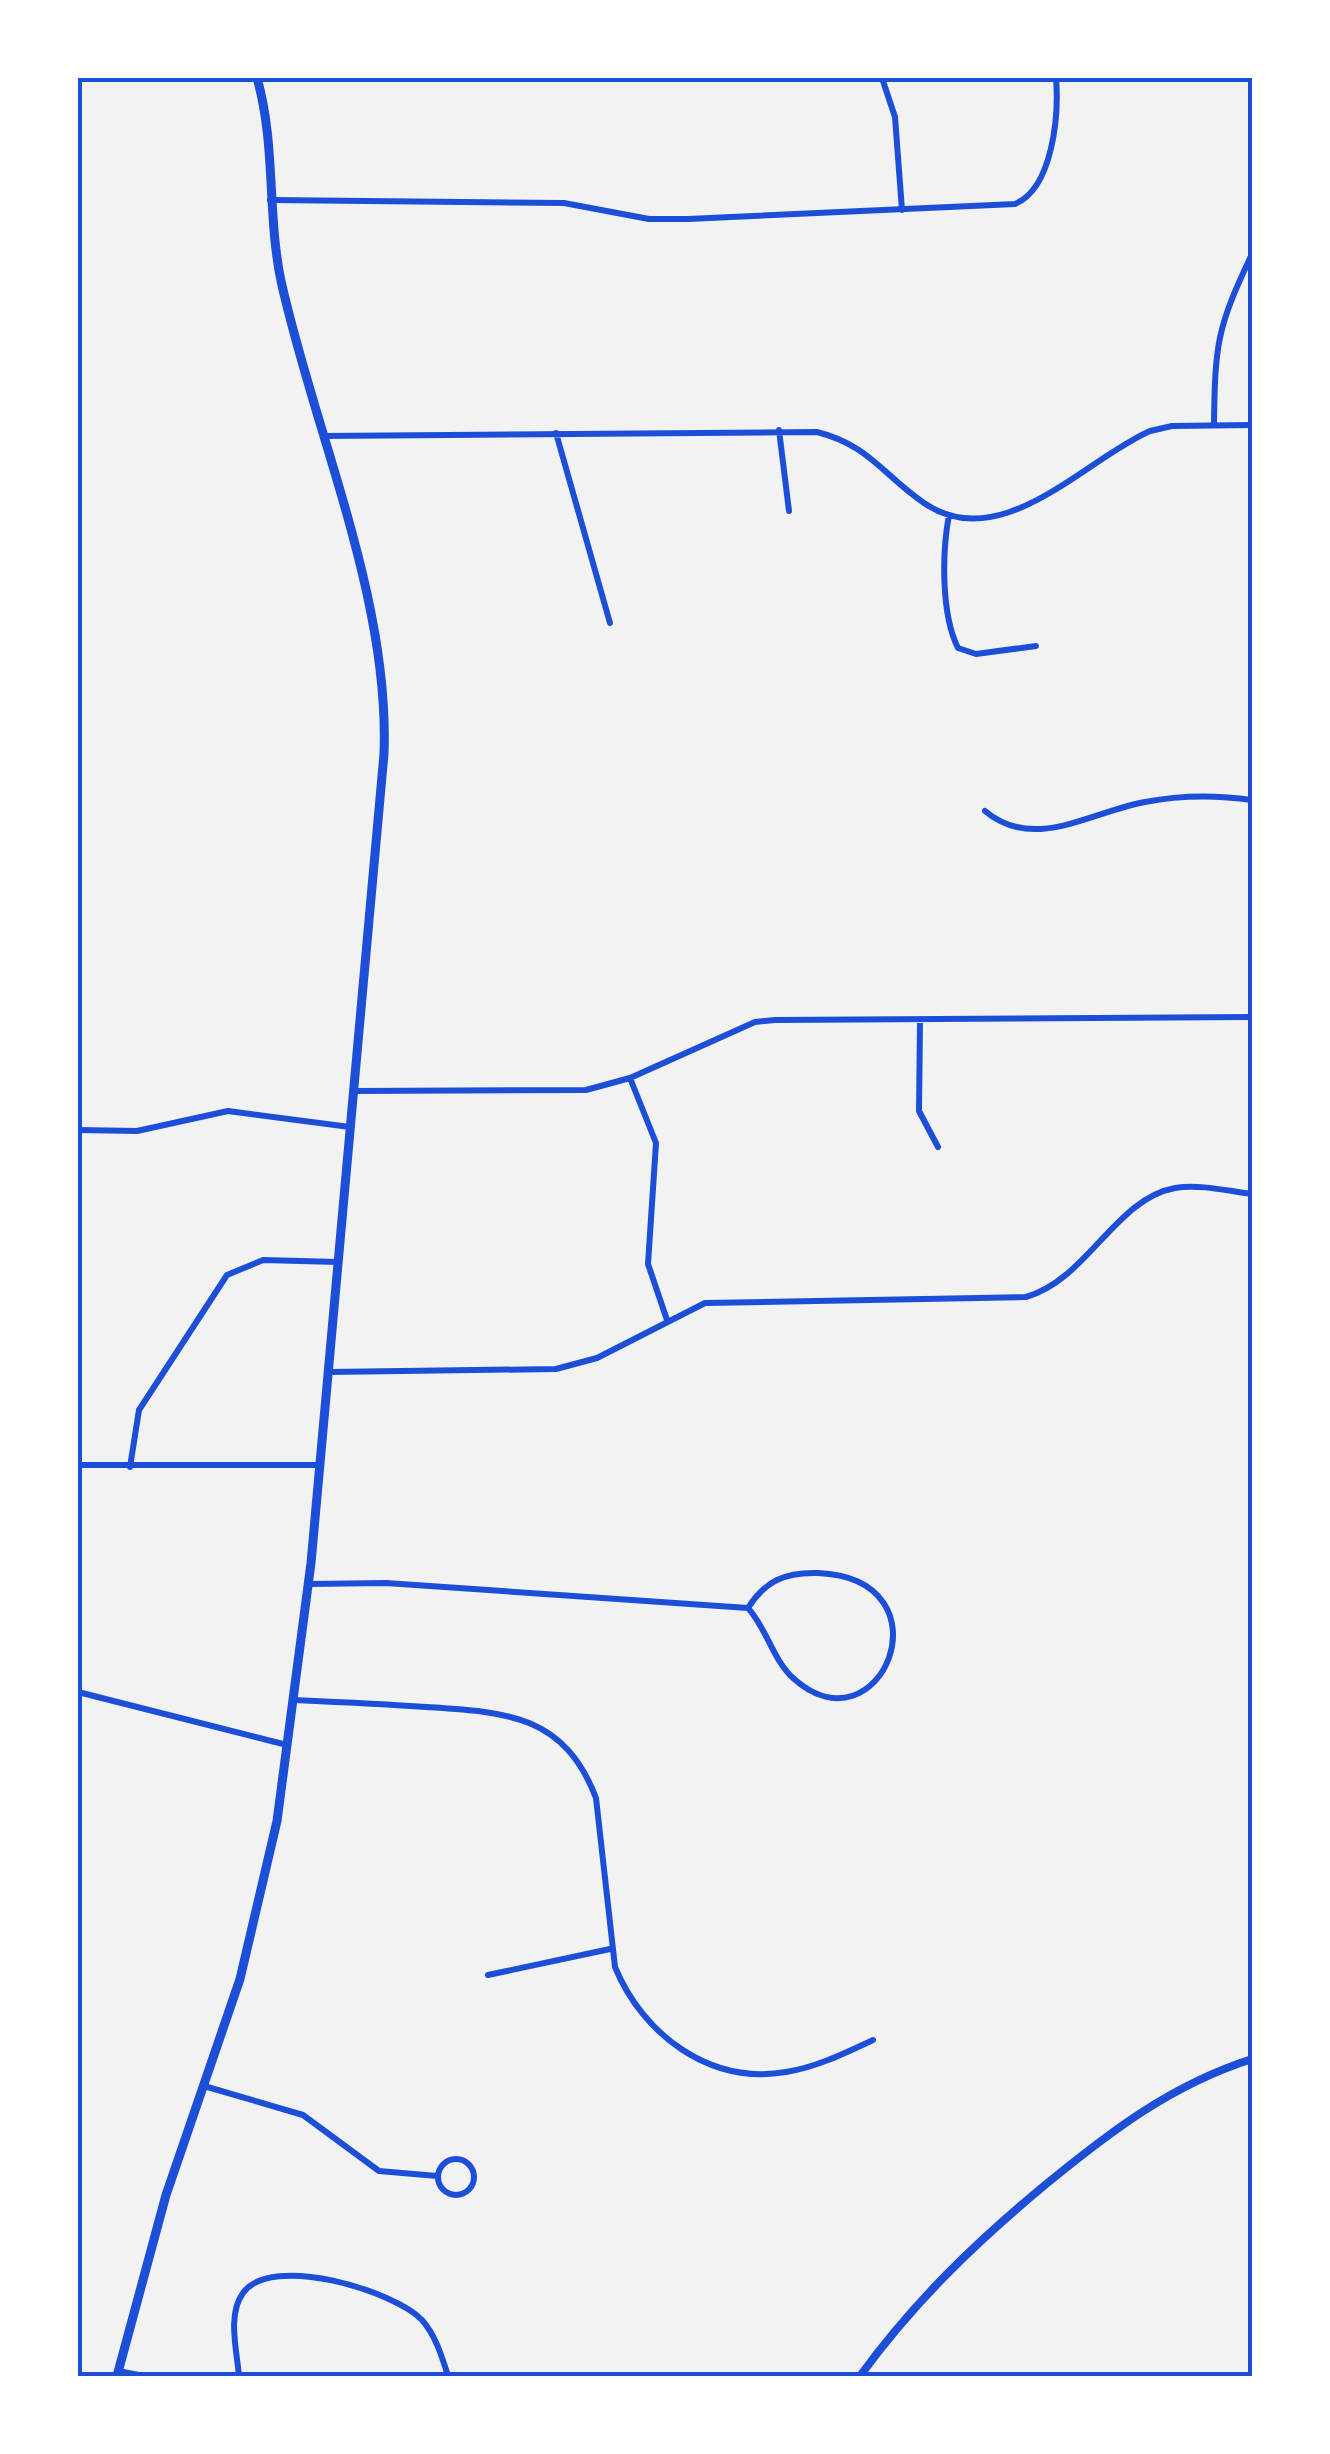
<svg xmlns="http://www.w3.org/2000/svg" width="1330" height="2454" font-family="Jost,sans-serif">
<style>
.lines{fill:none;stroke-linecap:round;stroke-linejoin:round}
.minor{stroke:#1d4ed8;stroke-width:6}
.tertiary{stroke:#1d4ed8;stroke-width:8}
.secondary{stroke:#1d4ed8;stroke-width:9}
.neatline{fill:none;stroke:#1d4ed8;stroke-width:4}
</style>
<rect width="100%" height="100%" fill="#f2f2f2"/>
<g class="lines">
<path class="minor" d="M882 78 895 117 902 210
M270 200 564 203 649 219H688L1015 204C1053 188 1059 115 1056 78
M1214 425C1215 343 1217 328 1252 254
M779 430 789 511
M556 433 610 623
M323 436 817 432C869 445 883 475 924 503 1001 556 1084 460 1150 431L1172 426 1252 425
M949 515C942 552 941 614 958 648L976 654 1036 646
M985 811C1034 852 1090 812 1145 802 1181 795 1217 795 1252 800
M920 1021 919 1111 938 1147
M630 1078 656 1143 648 1264 667 1320
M353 1091 586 1090 630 1078 755 1022 775 1020 1252 1017
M78 1130 137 1131 228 1111 350 1127
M329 1372 556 1369 597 1358 705 1303 1026 1297C1088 1279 1115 1199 1175 1188 1200 1184 1228 1191 1252 1194
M78 1465H319
M130 1467 139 1410 227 1275 263 1260 338 1262
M309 1584 386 1583 748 1608C767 1629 773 1660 793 1678 880 1757 954 1579 818 1573 785 1572 765 1581 748 1608
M78 1692 287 1745
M294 1700C338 1702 382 1704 426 1707 505 1712 564 1714 596 1798L615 1967C643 2035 710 2085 786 2072 817 2067 845 2053 873 2040
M488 1975 610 1949
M204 2086 303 2115 379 2171 437 2176
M438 2177a18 18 0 1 1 36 0a18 18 0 1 1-36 0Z
M118 2371 144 2376
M239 2376C237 2351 227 2315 243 2293 271 2253 395 2291 422 2320 436 2336 442 2357 448 2376"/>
<path class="tertiary" d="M860 2376C914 2302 974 2244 1045 2185 1111 2131 1171 2085 1252 2059"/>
<path class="secondary" d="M117 2376 166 2195 240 1979 277 1821 311 1563 384 754C390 598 315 434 281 281 267 214 276 144 257 78"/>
</g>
<rect width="1330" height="2454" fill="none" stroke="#ffffff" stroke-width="160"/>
<rect x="80" y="80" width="1170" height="2294" class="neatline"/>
</svg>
